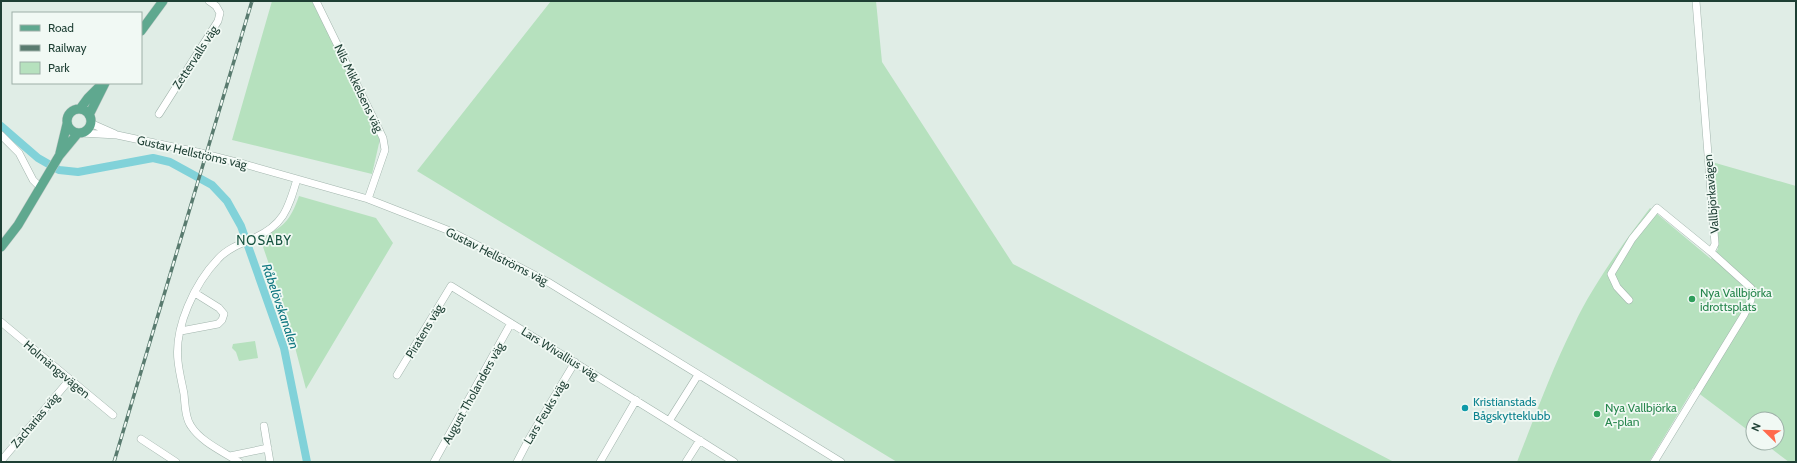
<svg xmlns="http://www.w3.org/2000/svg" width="1797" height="463" font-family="Cabin,sans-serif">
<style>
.green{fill:#b6e1be}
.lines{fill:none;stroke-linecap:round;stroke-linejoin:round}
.canal{stroke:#81d2d9;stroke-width:8}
.minor-casing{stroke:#a2b5ad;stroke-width:8}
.major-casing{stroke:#c0c9c6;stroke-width:10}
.minor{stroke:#fff;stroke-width:7}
.major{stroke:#5fa88f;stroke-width:9}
.rail-casing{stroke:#597b6f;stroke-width:3.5}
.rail{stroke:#f1f9f4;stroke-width:2;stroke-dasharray:6;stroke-linecap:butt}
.leisure-dot{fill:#2e9e5b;stroke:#f1f9f4;stroke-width:1.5}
.culture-dot{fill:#0f9aa8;stroke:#f1f9f4;stroke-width:1.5}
.labels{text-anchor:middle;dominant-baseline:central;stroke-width:3.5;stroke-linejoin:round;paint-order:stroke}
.street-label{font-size:12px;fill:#1e3f34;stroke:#f1f9f4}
.leisure-label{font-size:12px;fill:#27864d;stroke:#f1f9f4;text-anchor:start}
.culture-label{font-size:12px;fill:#0d838f;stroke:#f1f9f4;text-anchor:start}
.neighbourhood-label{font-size:13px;letter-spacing:1px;fill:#185441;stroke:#f1f9f4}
.water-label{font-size:13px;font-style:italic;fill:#117882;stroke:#f1f9f4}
</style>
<rect width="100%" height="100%" fill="#e0ede6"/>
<path class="green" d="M272 1H312L380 139 372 174 232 140Z
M551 1H876L882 62 1013 264 1394 462H897L417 171Z
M1712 162 1796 186V462H1789L1764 443H1777V419H1753V434L1693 389 1649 462H1517C1535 416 1552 369 1574 325 1592 286 1624 242 1650 208L1711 259 1718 249Z
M299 196 376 218 393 243 306 389 287 317 260 238C284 227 290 221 299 196Z
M255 341 258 358 239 361 236 352 232 348 233 344Z"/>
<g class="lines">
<path class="canal" d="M1 126 38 158 59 170 78 172 153 158 170 162 212 185 227 201 241 226 284 348 307 462"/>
<g class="minor-casing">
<path id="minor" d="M316 1 383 138 385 150 368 199
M1696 1 1715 244 1711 252
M159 114 218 21 220 13 216 6 209 1
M90 123 115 134
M81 133 117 135 197 152 244 164 368 199 450 231 548 282 841 462
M1 135 19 153 33 180 40 187
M1629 300 1617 287 1611 274 1632 239 1657 208 1711 252 1751 288V300L1744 315 1654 462
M1 322 113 415
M181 331 218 324 222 320 224 314 219 308 195 293
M397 375 451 286 669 421
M698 375 669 421 734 462
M264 426 270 462
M141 439 176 462
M230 456 268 448
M1 461 66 384V377
M239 462C224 452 201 442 191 426 185 418 185 403 184 394 182 383 179 372 178 361 174 327 195 283 218 259 227 249 240 244 252 239 283 226 288 210 297 179
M434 462 511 323
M517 462 529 439 575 362
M600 462 636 400
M686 462 700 440"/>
</g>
<g class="major-casing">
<path id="major" d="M141 31 163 1
M80 109 88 98 101 85
M67 121a12 12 0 1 1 24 0a12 12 0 1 1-24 0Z
M89 115 105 83
M60 153 67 124
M1 247 18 225 59 156 78 133"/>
</g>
<use href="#minor" class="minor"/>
<use href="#major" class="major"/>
<g class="rail-casing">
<path id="rail" d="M114 462 252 1"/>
</g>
<use href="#rail" class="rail"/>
</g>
<g class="leisure-dot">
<circle cx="1692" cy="299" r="4"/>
<circle cx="1597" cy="414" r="4"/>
</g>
<circle class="culture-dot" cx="1465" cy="408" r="4"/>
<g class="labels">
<g class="street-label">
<text transform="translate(195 57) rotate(-57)">Zettervalls väg</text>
<text transform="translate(359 88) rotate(64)">Nils Mikkelsens väg</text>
<text transform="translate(192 152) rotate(13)">Gustav Hellströms väg</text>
<text transform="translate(1711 194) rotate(-95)">Vallbjörkavägen</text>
<text transform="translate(497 256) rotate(27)">Gustav Hellströms väg</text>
<text transform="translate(424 331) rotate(-59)">Piratens väg</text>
<text transform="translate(560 353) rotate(32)">Lars Wivallius väg</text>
<text transform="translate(57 369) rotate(40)">Holmängsvägen</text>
<text transform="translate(473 393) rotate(-61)">August Tholanders väg</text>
<text transform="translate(545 412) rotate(-59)">Lars Feuks väg</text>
<text transform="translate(35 420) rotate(-50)">Zacharias väg</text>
</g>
<g class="leisure-label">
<text x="1700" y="292">Nya Vallbjörka<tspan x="1700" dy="14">idrottsplats</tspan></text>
<text x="1605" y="407">Nya Vallbjörka<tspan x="1605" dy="14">A-plan</tspan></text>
</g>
<g class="culture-label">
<text x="1473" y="401">Kristianstads<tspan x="1473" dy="14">Bågskytteklubb</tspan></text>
</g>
<g class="neighbourhood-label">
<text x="264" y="240">NOSABY</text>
</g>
<g class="water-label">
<text transform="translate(281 306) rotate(71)">Råbelövskanalen</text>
</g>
</g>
<rect width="1797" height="463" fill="none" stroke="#1e3f34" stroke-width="4"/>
<rect x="12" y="12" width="130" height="72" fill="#f1f9f4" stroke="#9dafa7"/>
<rect x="20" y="25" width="20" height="6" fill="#5fa88f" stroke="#9dafa7"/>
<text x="48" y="32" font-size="12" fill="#1e3f34">Road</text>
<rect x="20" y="45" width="20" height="6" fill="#597b6f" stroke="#9dafa7"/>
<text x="48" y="52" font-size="12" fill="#1e3f34">Railway</text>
<rect x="20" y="62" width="20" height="12" fill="#b6e1be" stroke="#9dafa7"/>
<text x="48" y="72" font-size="12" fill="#1e3f34">Park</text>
<g transform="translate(1765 431) rotate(293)"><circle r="19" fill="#f1f9f4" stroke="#9dafa7"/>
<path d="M0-3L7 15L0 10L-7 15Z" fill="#ff6a4c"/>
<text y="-6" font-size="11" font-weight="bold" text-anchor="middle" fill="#1e3f34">N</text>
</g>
</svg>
